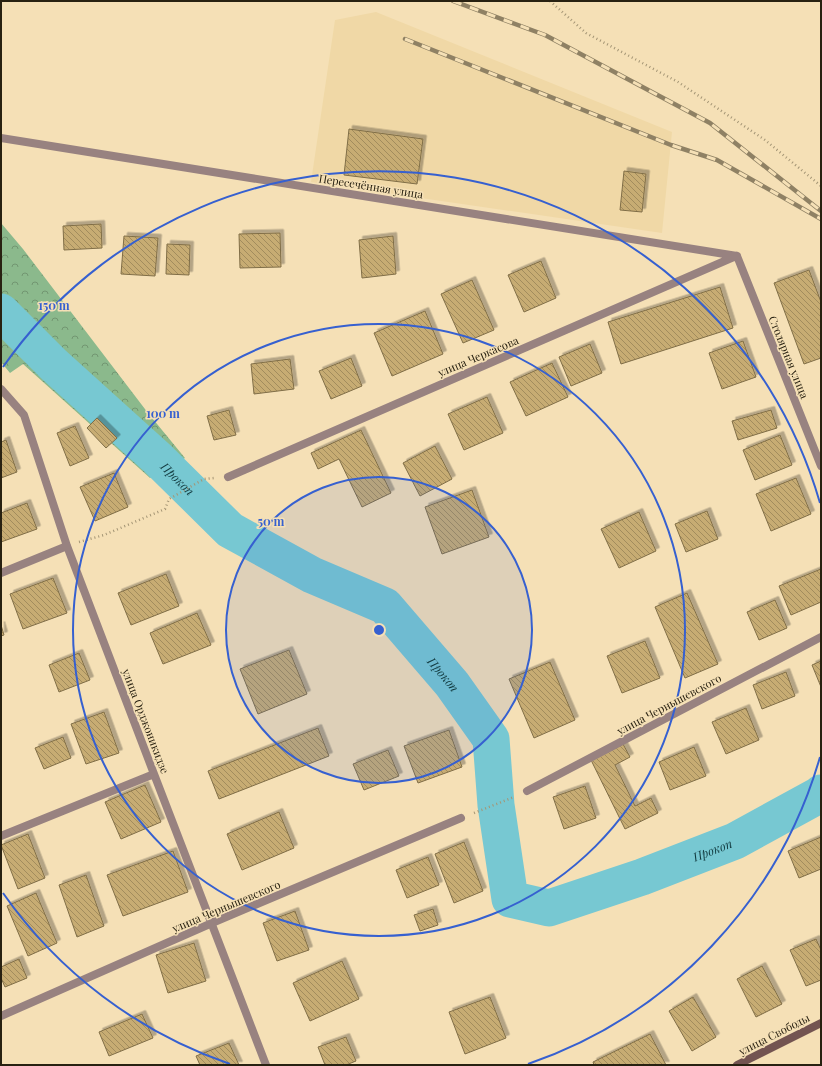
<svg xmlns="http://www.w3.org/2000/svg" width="822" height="1066" font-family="'Playfair Display',serif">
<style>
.built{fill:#f0d8a6}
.forest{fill:url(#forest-crowns)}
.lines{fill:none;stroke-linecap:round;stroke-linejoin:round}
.river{stroke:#77c8d2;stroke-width:37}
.building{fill:url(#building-back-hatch);stroke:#806e47;filter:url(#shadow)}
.path{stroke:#a49575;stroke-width:2.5;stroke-dasharray:1 3;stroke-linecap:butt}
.street{stroke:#988280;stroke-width:8}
.secondary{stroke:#735451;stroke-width:8}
.rail-casing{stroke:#8f8164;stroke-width:4.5}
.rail{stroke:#f5e0b6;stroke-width:3;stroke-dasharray:9;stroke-linecap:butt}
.ring{fill:none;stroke:#3660d0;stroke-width:2}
.labels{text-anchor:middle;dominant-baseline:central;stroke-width:3;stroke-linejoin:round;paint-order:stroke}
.street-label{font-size:11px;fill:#282111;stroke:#f5e0b6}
.water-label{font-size:12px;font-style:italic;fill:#11393e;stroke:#f5e0b6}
.centre{fill:#3660d0;stroke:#f5e0b6;stroke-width:2}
.ring-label{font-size:12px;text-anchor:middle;font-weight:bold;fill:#3660d0;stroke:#f5e0b6;stroke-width:3;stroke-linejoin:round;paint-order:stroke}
</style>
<defs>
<pattern id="forest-crowns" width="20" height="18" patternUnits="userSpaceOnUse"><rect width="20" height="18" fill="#8bb98c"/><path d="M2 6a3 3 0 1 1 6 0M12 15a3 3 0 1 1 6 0" fill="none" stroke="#729671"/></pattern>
<pattern id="building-back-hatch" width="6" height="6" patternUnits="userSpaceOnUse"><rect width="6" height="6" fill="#c7ac73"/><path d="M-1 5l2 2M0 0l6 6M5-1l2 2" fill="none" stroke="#a28c5d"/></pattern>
<filter id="shadow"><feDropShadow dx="3.5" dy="-3.5" stdDeviation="0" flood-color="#0004"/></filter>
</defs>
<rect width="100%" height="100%" fill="#f5e0b6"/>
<path class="built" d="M376 12 672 132 662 233 311 182 335 20Z"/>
<path class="forest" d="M1 223 23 249 148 413 185 458 150 478 23 364 10 373 1 362Z"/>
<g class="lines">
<path class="river" id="s1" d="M1 312 54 365 157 458 230 530 312 575 385 606 452 684 491 739 496 805 510 899 549 908 642 877 735 841 819 795 821 793"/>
</g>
<path class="building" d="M349 129 423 139 417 184 344 175Z
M624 171 646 174 642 212 620 210Z
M101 224 102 248 64 250 63 226Z
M280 233 281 267 240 268 239 234Z
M124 236 158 238 155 276 121 274Z
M393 236 396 274 362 278 359 240Z
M167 244 190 245 189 275 166 274Z
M541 261 556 298 524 312 508 275Z
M809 270 821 302V358L804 364 774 283Z
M472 280 494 330 463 343 441 294Z
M720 287 733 328 621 364 608 322Z
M425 311 443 354 392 376 374 333Z
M743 341 756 377 722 389 709 353Z
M590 344 602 373 571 386 559 357Z
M351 358 362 386 331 399 319 371Z
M290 359 294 389 254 394 251 364Z
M552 363 568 397 526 416 510 382Z
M487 397 503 433 464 450 448 414Z
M229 410 236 435 214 440 207 416Z
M771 410 777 428 738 440 732 421Z
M97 418 117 438 106 448 87 428Z
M75 426 89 458 70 466 57 433Z
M361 430 391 493 362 507 339 459 318 469 311 453Z
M780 435 792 465 755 480 743 450Z
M6 440 17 472 1 478V442Z
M435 446 452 479 420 496 403 463Z
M114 473 128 507 95 521 80 487Z
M796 478 811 514 771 531 756 494Z
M472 490 489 537 442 554 425 507Z
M27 503 37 529 1 542V513Z
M707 511 718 539 686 552 675 524Z
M639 512 656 551 619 568 601 529Z
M821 569V602L791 615 779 586Z
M166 574 179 606 131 625 118 593Z
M53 578 67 613 23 629 10 594Z
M687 593 718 664 685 678 655 607Z
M775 600 787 628 759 640 747 612Z
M197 613 211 645 163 664 150 633Z
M1 625 4 635 1 636Z
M645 641 660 678 622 693 607 656Z
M289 650 307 694 258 714 240 669Z
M79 653 90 680 59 692 49 665Z
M821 661V687L812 665Z
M550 662 575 720 534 738 509 679Z
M786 672 795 696 762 709 753 685Z
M746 708 759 740 726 754 712 722Z
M104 712 119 753 86 764 71 724Z
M318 728 329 756 219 799 208 771Z
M449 730 462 767 418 783 404 746Z
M63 737 71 758 44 769 35 748Z
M623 744 630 757 615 765 635 806 651 798 658 813 625 829 591 760Z
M694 747 706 776 670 790 659 762Z
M388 750 399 776 364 790 353 764Z
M145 785 161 822 121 839 105 802Z
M585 786 596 818 564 829 553 797Z
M279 812 294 848 242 870 227 834Z
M28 834 45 878 18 889 1 845Z
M821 837V869L799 878 788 851Z
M464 842 483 891 454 903 435 854Z
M173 851 188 892 123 916 107 875Z
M428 857 439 885 407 898 396 870Z
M86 875 104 926 77 937 59 885Z
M36 893 57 943 28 956 7 906Z
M433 909 438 925 420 931 414 915Z
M295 911 309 950 277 961 263 923Z
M816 939 821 950V980L806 986 790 950Z
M194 943 206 981 168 993 156 955Z
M19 959 27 978 5 987 1 978V967Z
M342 961 359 999 310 1021 293 983Z
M762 966 782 1004 756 1017 737 979Z
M490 997 506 1038 465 1054 449 1012Z
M693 997 716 1037 692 1051 669 1011Z
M142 1014 153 1038 109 1056 99 1032Z
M650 1034 666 1065H594L593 1062Z
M346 1037 356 1061 346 1065H325L318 1047Z
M229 1043 239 1065H200L196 1056Z"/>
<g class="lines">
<path class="path" d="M550 1 586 33 678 82 765 140 821 186
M79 542 104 535 165 509 169 499 204 479 214 478
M474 813 514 797"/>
<path class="street" d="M1 138 737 256
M737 256 821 466
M1 389 24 415 67 546 154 774 266 1065
M228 477 736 256
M1 573 67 546
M527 791 821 637
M1 836 154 774
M1 1016 212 923 461 818"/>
<path class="secondary" d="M737 1065 821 1023"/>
<g class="rail-casing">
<path id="rail" d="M453 1 545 35 710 123 821 211
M405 39 671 145 717 160 821 219"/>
</g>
<use href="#rail" class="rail"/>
</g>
<circle cx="379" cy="630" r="153" fill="#3660d0" fill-opacity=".12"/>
<g class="ring">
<circle cx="379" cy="630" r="153"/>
<circle cx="379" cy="630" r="306"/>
<path d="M820 757A459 459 0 0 1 528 1064M230 1064A459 459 0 0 1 3 893M3 367A459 459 0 0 1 820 503"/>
</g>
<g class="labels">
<g class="street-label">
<text transform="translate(371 186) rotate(9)">Пересечённая улица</text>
<text transform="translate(478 356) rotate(-23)">улица Черкасова</text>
<text transform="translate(789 357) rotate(68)">Столярная улица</text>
<text transform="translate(669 704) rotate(-28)">улица Чернышевского</text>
<text transform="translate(146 721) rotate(69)">улица Орджоникидзе</text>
<text transform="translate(226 906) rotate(-23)">улица Чернышевского</text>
<text transform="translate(774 1034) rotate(-27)">улица Свободы</text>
</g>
<g class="water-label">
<text stroke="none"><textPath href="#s1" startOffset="243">Прокоп</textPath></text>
<text stroke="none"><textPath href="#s1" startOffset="579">Прокоп</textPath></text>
<text stroke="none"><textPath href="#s1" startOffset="1034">Прокоп</textPath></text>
</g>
</g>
<circle cx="379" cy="630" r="6" class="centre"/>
<g class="ring-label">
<text x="54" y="310">150 m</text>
<text x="163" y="418">100 m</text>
<text x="271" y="526">50 m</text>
</g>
<rect width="822" height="1066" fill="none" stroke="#282111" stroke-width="4"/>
</svg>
